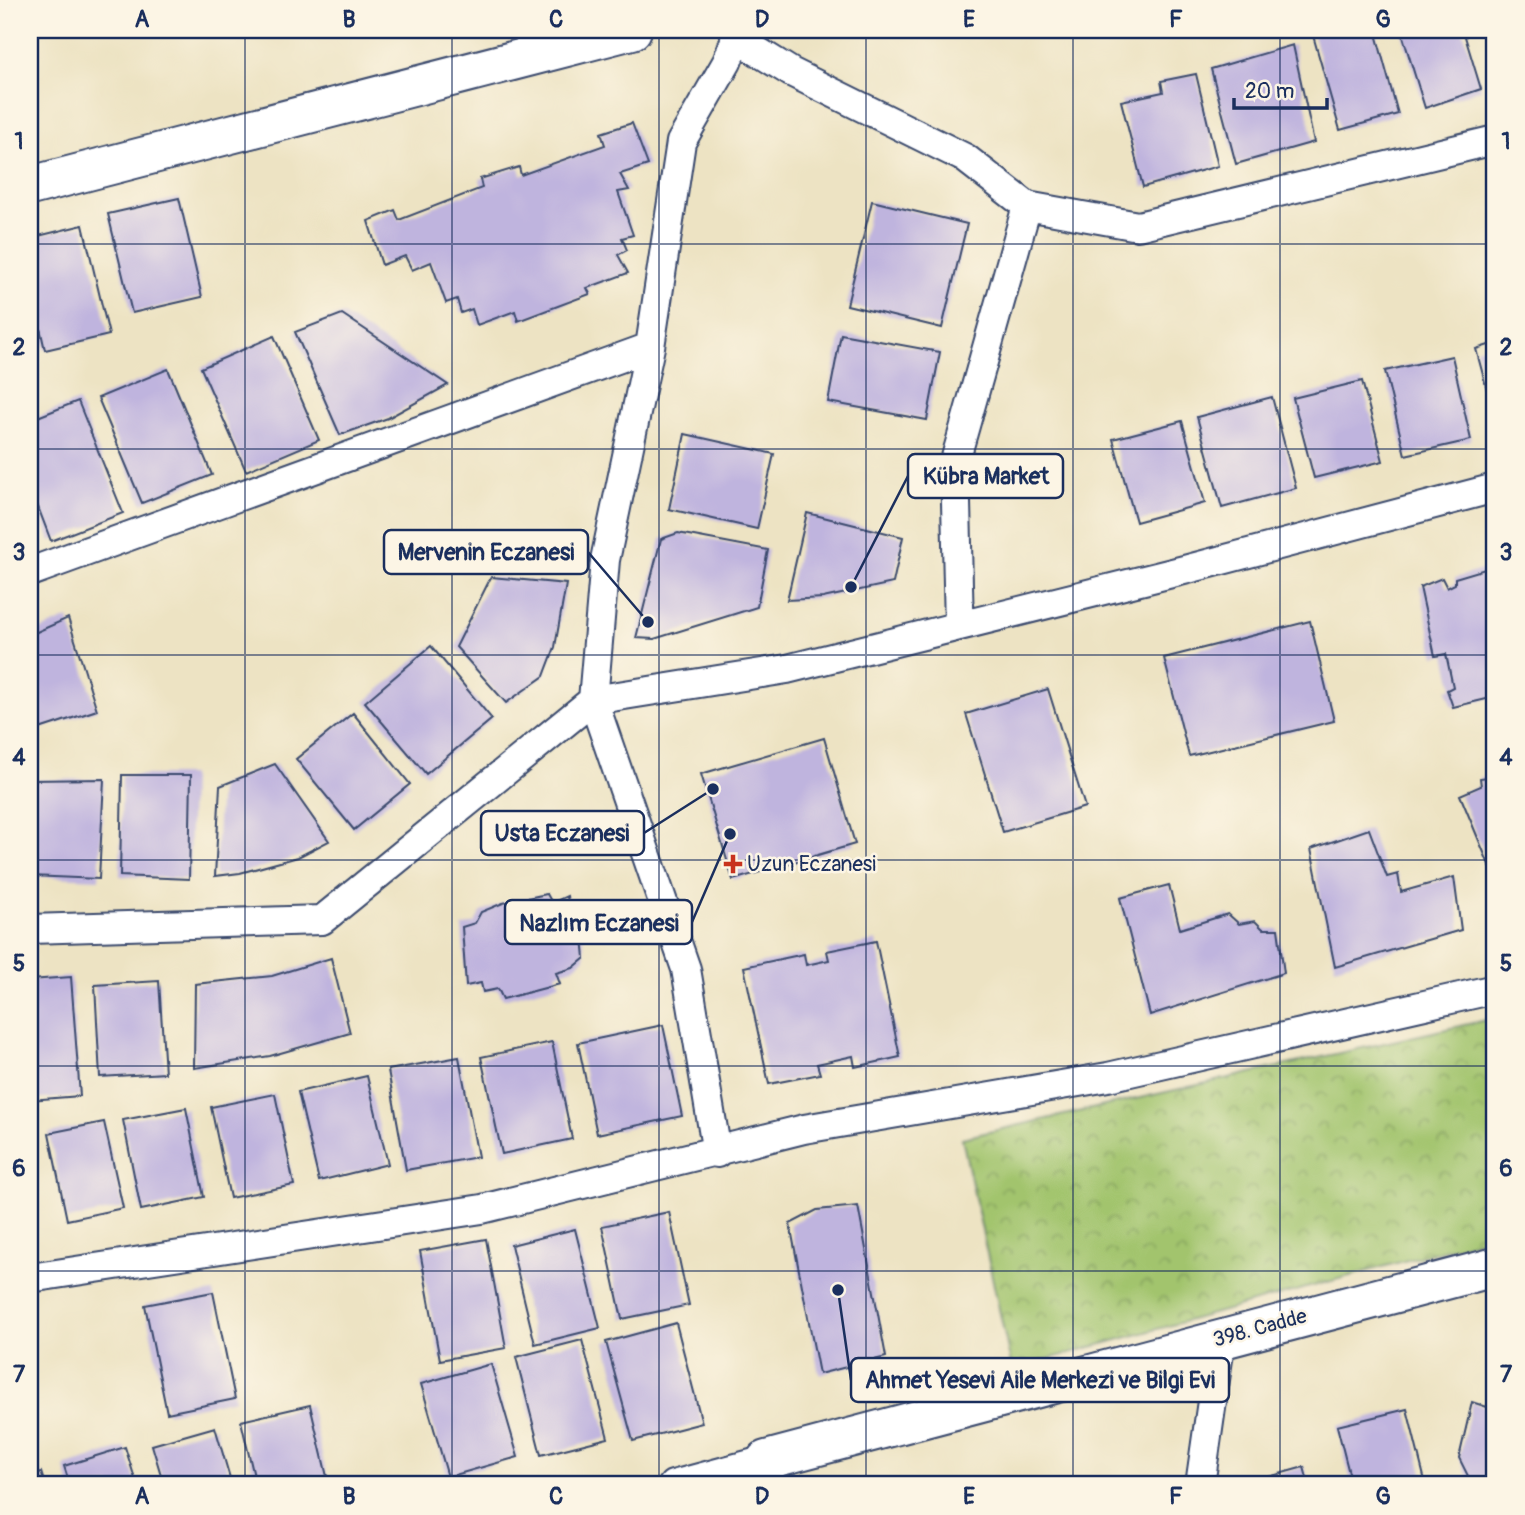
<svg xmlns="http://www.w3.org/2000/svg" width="1525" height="1515" font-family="Pangolin,sans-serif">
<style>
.park{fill:url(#park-crowns);stroke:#5e7a66;stroke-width:2}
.building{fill:#bfb4de}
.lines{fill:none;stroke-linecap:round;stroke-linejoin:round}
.street-casing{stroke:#3a4a6d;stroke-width:32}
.secondary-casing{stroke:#3a4a6d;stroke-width:42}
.street{stroke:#fff;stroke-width:28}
.secondary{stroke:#fff;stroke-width:38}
.grid{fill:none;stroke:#1b2f5e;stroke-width:2;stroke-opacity:0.55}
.poi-dot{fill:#c8321e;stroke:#fcf5e5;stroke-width:2.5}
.labels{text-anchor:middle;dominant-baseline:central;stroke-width:5;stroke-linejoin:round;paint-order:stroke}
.poi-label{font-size:21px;fill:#1b2f5e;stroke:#fcf5e5;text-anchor:start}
.street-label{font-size:21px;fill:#1b2f5e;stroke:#fcf5e5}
.leader{fill:none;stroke:#1b2f5e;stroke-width:2.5}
.callout-dot{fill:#1b2f5e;stroke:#fcf5e5;stroke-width:2.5}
.callout{fill:#fcf5e5;stroke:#1b2f5e;stroke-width:2.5}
.callout-label{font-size:23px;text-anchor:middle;font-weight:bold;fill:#1b2f5e}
.neatline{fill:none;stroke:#1b2f5e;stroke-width:2.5}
.grid-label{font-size:23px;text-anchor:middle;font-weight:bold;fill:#1b2f5e}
</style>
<defs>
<pattern id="park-crowns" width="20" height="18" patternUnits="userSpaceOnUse" patternTransform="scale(1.75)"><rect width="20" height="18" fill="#a2c46d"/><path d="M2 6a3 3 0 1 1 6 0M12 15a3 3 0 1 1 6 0" fill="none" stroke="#83a05d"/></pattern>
</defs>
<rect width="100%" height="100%" fill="#fcf5e5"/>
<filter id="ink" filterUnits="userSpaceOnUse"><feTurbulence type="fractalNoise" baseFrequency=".0143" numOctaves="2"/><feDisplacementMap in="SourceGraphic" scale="14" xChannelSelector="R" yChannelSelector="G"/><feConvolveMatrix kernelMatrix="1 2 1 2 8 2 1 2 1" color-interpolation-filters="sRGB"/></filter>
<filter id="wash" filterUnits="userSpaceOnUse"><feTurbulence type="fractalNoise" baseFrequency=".00686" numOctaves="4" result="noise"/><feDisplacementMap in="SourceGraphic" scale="28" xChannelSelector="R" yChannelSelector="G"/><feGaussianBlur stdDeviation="1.57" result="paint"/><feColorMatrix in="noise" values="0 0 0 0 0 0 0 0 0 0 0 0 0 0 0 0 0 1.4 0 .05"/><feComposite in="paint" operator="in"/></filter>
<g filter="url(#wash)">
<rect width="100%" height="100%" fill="#ede3c3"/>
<path class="park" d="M1495 1018V1236L1012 1369 962 1138Z"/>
<g id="blocks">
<path class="building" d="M1318 30H1375L1398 114 1340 130 1312 32Z
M1401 30H1463L1481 89 1425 108Z
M1293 45 1314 142 1236 164 1211 69Z
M1196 74 1218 166 1143 187 1121 101 1163 92 1161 81Z
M632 123 648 165 620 174 629 190 618 192 633 235 622 238 627 250 618 255 628 273 587 288 590 294 518 321 515 311 477 325 472 309 461 313 457 299 446 303 431 262 412 270 405 256 382 265 368 221 395 210 399 220 482 188 480 179 519 167 521 175 605 145 601 133Z
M179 198 202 297 132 313 108 214Z
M872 201 967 224 942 328 847 305Z
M83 225 109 335 45 350 30 284V238Z
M342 314 448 385 388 418 340 435 295 332Z
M841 334 940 352 927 420 828 402Z
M274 336 319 440 246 471 201 368Z
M1495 343V416H1494L1476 349Z
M1452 356 1471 440 1405 455 1385 371Z
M168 369 212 475 142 503 98 398Z
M1362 381 1383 461 1314 478 1293 398Z
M1272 397 1296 488 1222 508 1197 417Z
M78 401 123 513 51 541 30 486V420Z
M1182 421 1205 503 1136 522 1113 439Z
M685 434 774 454 757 529 669 509Z
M807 513 903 537 893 583 823 598 787 600Z
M678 533 768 550 757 607 654 639 636 638 661 539Z
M1495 566V697L1453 707 1447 690 1453 687 1446 654 1435 656 1420 587 1442 578 1447 588 1455 584V578Z
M491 577 566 584 555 647 544 676 506 703 456 647Z
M68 618 97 710 30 732V635Z
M1310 621 1334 721 1189 756 1164 658Z
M431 646 492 719 426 774 365 702Z
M1048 689 1085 807 1003 832 966 714Z
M353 713 410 784 354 830 296 759Z
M824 738 855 844 733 880 701 774Z
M275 764 329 841 298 857 240 873 215 876 220 786Z
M122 775H191L189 879 120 876Z
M1494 776 1495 779V879L1460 795 1481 786 1480 778Z
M104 779 99 879 31 876 30 780Z
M1369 829 1387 877 1398 874 1401 892 1454 877 1461 930 1335 967 1311 849Z
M1169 885 1180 929 1228 914 1239 924 1255 921 1263 929H1278L1284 973 1150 1015 1120 898Z
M547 894 552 903 567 896 569 908 580 907 585 958 573 968 556 973 560 984 503 999 498 989 483 992 481 983 466 986 462 927 475 923 481 912 503 903Z
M876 941 900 1057 855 1067 853 1056 817 1064 820 1074 769 1084 744 967 804 954 806 965 829 960 827 951Z
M331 958 350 1033 270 1056 194 1068 195 984 272 976Z
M71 977 80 1096 30 1100V980Z
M159 981 165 1073 100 1077 95 985Z
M663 1025 682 1116 597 1134 578 1043Z
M552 1042 572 1139 502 1154 481 1057Z
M459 1057 478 1157 406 1170 388 1070Z
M367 1076 388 1164 319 1181 298 1092Z
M275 1094 294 1185 230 1198 211 1107Z
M186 1108 204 1197 141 1210 123 1120Z
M104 1122 123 1208 67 1220 49 1133Z
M858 1206 886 1357 819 1374 790 1224 817 1210Z
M669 1212 689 1305 622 1319 602 1226Z
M575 1229 600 1328 535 1344 511 1245Z
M486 1239 506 1348 440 1360 420 1251Z
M213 1292 235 1399 167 1413 145 1305Z
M676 1323 702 1423 633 1441 606 1342Z
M582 1340 608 1438 541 1455 516 1357Z
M491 1364 518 1457 448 1477 421 1384Z
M1491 1394 1495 1395V1485H1480L1481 1481 1469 1478 1459 1458 1472 1402 1487 1407Z
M310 1405 329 1485H256L241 1421Z
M1407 1409 1426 1485H1352L1337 1426Z
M215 1427 232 1485H164L152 1445Z
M125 1447 137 1485H70L64 1466Z
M1304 1467 1309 1485H1250V1482Z
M41 1472 45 1485H30V1475Z"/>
</g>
</g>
<g filter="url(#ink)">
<use href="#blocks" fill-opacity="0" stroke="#3a4a6d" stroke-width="2"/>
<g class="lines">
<g class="street-casing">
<path id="street" d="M734 30 736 38 791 72 965 158 1027 206 1138 226 1495 140
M30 572 650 347
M959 626 955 461 1027 206
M30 929 322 920 593 700 787 669 1188 569 1495 488
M717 1153 686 969 593 700 605 560 650 347 681 142 727 62 736 38
M30 1278 482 1209 804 1129 1108 1077 1495 989
M673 1485 766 1460
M1200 1485 1221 1338"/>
</g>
<g class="secondary-casing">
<path id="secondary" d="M30 186 632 30
M764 1485 766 1460 1495 1267"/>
</g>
<use href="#street" class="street"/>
<use href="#secondary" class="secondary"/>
</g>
</g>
<path class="grid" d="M245 30V1485M452 30V1485M659 30V1485M866 30V1485M1073 30V1485M1280 30V1485M30 244H1495M30 449H1495M30 655H1495M30 860H1495M30 1066H1495M30 1271H1495"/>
<path class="poi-dot" d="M729.5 853.5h7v7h7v7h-7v7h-7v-7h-7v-7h7z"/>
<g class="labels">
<g class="poi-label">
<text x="747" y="864">Uzun Eczanesi</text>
</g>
<g class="street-label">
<text transform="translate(1260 1328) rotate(-15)">398. Cadde</text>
</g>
</g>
<path class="leader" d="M851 587L908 476M648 622L588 552M713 789L644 833M730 834L692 922M838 1290L851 1380"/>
<g class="callout-dot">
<circle cx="851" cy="587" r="7"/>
<circle cx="648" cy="622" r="7"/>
<circle cx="713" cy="789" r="7"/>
<circle cx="730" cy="834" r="7"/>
<circle cx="838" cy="1290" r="7"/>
</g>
<g class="callout">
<rect x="908" y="454" width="155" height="44" rx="7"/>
<rect x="384" y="530" width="204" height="44" rx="7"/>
<rect x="481" y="811" width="163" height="44" rx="7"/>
<rect x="505" y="900" width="187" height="44" rx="7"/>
<rect x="851" y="1358" width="378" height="44" rx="7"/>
</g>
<g class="callout-label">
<text x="986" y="484">Kübra Market</text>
<text x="486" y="560">Mervenin Eczanesi</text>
<text x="562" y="841">Usta Eczanesi</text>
<text x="599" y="931">Nazlım Eczanesi</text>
<text x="1040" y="1388">Ahmet Yesevi Aile Merkezi ve Bilgi Evi</text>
</g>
<rect width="1525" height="1515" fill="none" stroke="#fcf5e5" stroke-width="77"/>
<path d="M1234 98v10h93v-10" fill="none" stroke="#1b2f5e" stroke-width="3.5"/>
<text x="1245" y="98" font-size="21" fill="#1b2f5e" stroke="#fcf5e5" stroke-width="5" paint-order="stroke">20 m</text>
<rect x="38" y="38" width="1448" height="1438" class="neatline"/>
<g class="grid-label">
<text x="142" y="27">A</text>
<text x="349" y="27">B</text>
<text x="556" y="27">C</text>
<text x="762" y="27">D</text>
<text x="969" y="27">E</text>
<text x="1176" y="27">F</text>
<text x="1383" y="27">G</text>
<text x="19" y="149">1</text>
<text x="1506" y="149">1</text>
<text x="19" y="355">2</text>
<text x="1506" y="355">2</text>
<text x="19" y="560">3</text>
<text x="1506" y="560">3</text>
<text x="19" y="765">4</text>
<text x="1506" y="765">4</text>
<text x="19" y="971">5</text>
<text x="1506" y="971">5</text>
<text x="19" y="1176">6</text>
<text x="1506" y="1176">6</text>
<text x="19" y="1382">7</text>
<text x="1506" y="1382">7</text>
<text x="142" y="1504">A</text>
<text x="349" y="1504">B</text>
<text x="556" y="1504">C</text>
<text x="762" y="1504">D</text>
<text x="969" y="1504">E</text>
<text x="1176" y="1504">F</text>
<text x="1383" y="1504">G</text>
</g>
</svg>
